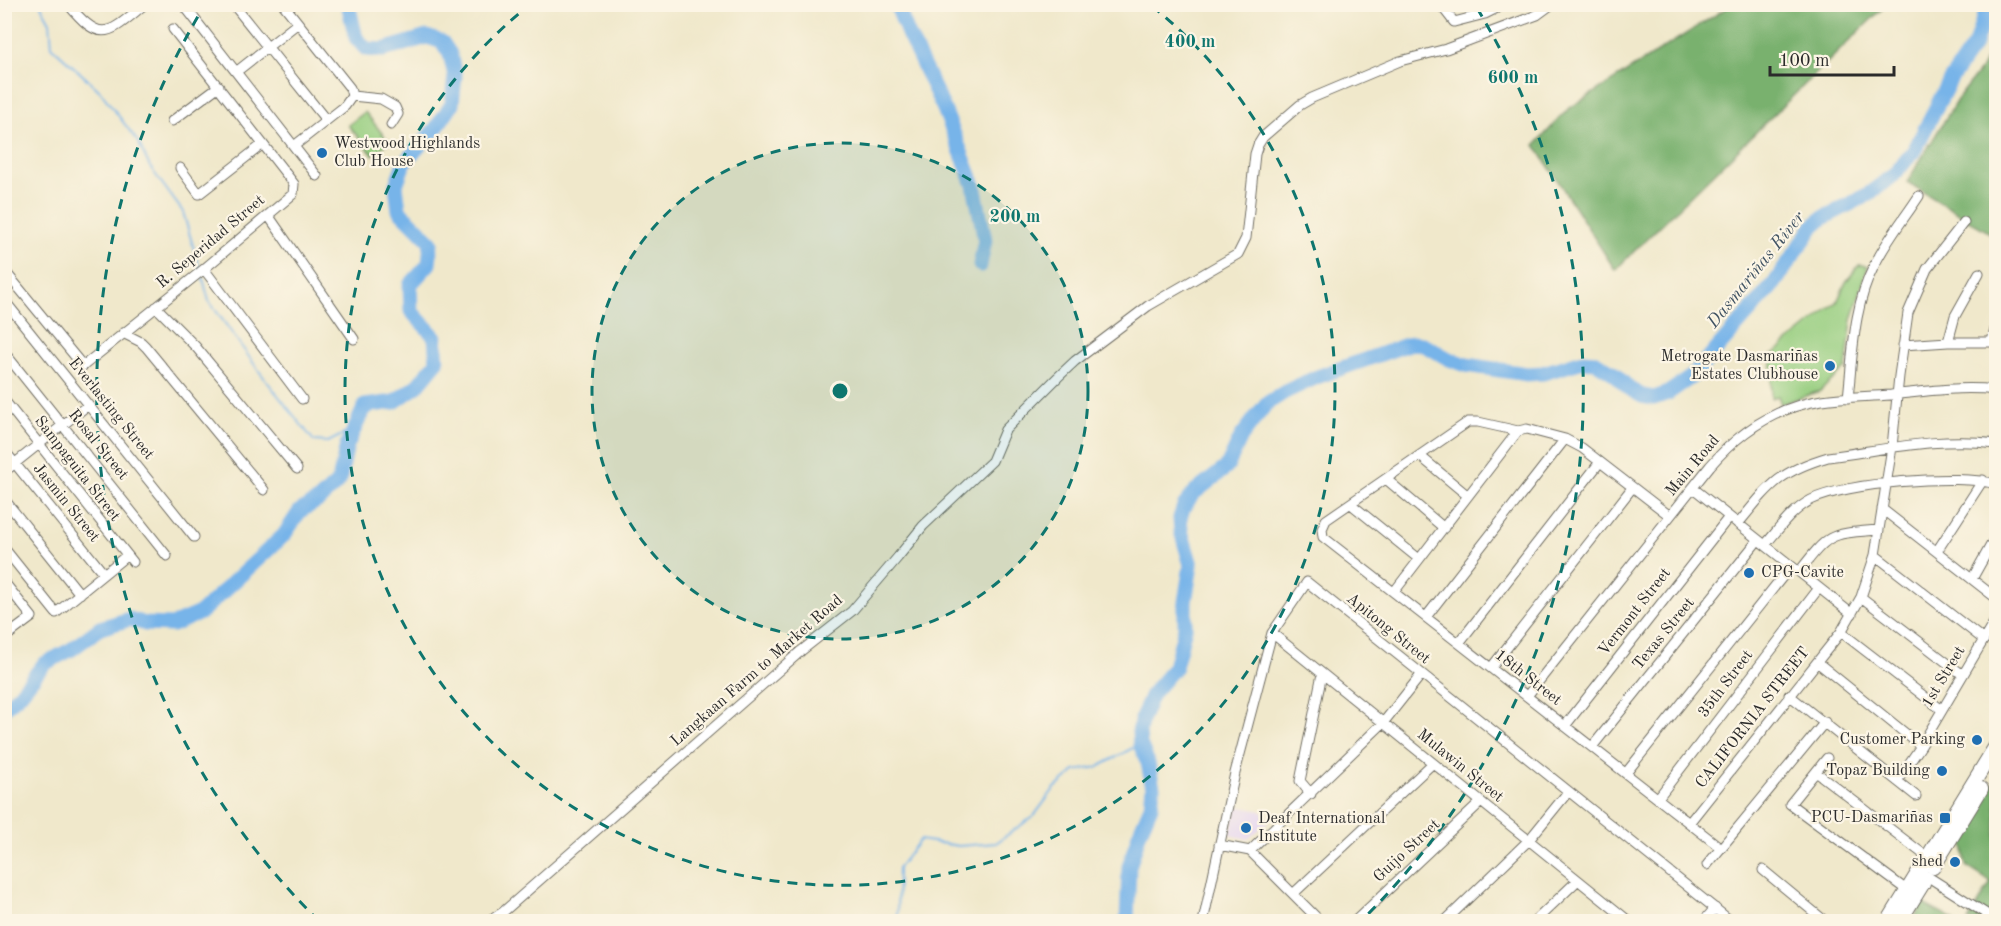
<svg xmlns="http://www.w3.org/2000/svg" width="2001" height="926" font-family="'Old Standard TT',serif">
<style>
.built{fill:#e3d3f2}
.green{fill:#97ce80;stroke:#617c56;stroke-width:1.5}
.forest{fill:#79b16e;stroke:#526e4c;stroke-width:1.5}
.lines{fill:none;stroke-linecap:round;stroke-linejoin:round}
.stream{stroke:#77b4e9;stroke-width:2}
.river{stroke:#77b4e9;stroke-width:15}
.street-casing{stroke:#706d63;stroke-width:11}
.primary-casing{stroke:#706d63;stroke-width:16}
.street{stroke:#fff;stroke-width:9}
.primary{stroke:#fff;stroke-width:14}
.ring{fill:none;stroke:#0f766e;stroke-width:3;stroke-dasharray:10 8}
.poi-dot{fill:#1f6fb2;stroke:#fcf5e5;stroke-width:2}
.labels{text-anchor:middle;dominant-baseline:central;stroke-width:4.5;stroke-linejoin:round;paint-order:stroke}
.poi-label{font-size:16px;fill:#2b2b2b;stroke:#fcf5e5;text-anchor:end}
.street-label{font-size:16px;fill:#2b2b2b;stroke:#fcf5e5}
.water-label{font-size:18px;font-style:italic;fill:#425464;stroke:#fcf5e5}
.centre{fill:#0f766e;stroke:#fcf5e5;stroke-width:3}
.ring-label{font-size:18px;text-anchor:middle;font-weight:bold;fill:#0f766e;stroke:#fcf5e5;stroke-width:4.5;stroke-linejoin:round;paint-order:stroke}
</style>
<rect width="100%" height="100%" fill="#fcf5e5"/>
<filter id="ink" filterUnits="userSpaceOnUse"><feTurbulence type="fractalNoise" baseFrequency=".0167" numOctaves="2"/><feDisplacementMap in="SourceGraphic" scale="12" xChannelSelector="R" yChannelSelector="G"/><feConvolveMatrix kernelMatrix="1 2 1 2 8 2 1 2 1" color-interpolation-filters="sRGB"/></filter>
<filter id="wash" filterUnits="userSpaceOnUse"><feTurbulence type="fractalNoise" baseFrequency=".008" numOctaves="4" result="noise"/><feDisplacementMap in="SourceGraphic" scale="24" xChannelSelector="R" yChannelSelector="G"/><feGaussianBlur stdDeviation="1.35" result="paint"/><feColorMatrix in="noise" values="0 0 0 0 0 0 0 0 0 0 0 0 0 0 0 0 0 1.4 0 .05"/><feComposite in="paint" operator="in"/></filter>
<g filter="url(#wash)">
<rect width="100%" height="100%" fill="#f0e8cb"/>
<path class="built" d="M1236 806 1261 811 1269 821 1248 839 1230 835Z"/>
<path class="green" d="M365 112 389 142 373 155 348 125Z
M1859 265 1868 266 1852 320 1846 368 1820 391 1781 404 1778 396 1771 398 1772 355 1837 302 1846 282Z"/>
<path class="forest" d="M1731 5H1886L1615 270 1535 145 1568 109Z
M1996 38V237L1907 182 1957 100 1980 70Z
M1996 779V921H1968L1991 882 1966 866 1962 836Z
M1923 904H1924L1955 921H1912Z"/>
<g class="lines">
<path class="stream" d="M40 4 50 22 52 47 100 91 138 142 150 167 183 212 200 270
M202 275 209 301 262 375 314 441 328 442 354 429
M897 922 898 868 920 840 959 846 996 843 1034 816 1054 789 1075 771 1098 767 1140 744"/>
<path class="river" d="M896 4 909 36 944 109 974 185 985 240 980 265
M4 708 19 695 44 664 72 649 100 628 130 619 145 624 172 625 200 613 284 535 300 511 319 500 339 481 347 445 365 406 394 402 417 386 437 362 435 337 411 311 410 285 429 264 431 242 399 210 396 185 404 163 436 128 452 104 455 76 450 54 442 42 427 37 383 50 366 49 356 38 348 4
M1127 922 1129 867 1139 834 1151 806 1153 787 1148 763 1140 744 1139 732 1142 718 1152 694 1175 667 1185 628V602L1191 565 1181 531 1180 518 1184 506 1194 493 1227 467 1241 437 1266 404 1285 392 1317 377 1412 343 1422 344 1449 359 1466 365 1527 374 1543 373 1583 361 1596 362 1612 372 1630 389 1642 396 1654 398 1668 393 1694 375 1774 284 1814 225 1823 218 1867 195 1893 176 1914 151 1950 80 1975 44 1988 4"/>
</g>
</g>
<g filter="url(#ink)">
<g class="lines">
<g class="street-casing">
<path id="street" d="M68 4C102 46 109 33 145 4
M183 4 317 176
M233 4 326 120
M283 4 350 88 352 96 345 106 294 146
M1440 4 1454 22 1485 14 1505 4
M236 72 298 23
M352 96 381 99 395 107 398 114 391 125
M172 121 219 86
M180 168 199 194 263 144
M268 215 354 339
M204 269 302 399
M4 270 83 366 204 269 293 194 294 184 173 29
M4 300 194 537
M156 307 196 347 297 469
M123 333 141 342 146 347 264 490
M1992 341 1996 326
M1948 342 1955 316 1979 273
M1903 345 1948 342H1996
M4 352 167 556
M1848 398C1853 353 1853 307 1874 266 1886 241 1904 219 1919 196
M4 400 133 562
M4 450 104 574
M1420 456 1468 496
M4 472 88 405
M1386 479 1444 528
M1693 488 1852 614
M4 499 80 594
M1351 504 1419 559
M1882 509 1996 598
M1670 516 1582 448 1565 439 1527 429 1518 431 1478 422H1468L1326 520 1322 529 1323 537 1721 848
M1738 524C1770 485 1778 472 1828 457 1883 450 1940 436 1996 444
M1765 545C1779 529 1792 510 1811 500 1844 483 1960 473 1996 484
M4 548 56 613 126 556
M1937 551 1983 480
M1875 555 1984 640
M1799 572C1830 532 1829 534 1879 530
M1972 579 1996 536
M4 582 32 617 4 638
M1394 592 1518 431
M1861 597 1963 675
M1426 617 1565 439
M1841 632 1942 710
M1272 633 1630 922
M1459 643 1600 462
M1817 662 1921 746
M1491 668 1632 488
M1789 695 1916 796
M1527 696 1710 466C1740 431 1776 407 1822 400 1845 396 1868 397 1891 395 1926 391 1961 386 1996 390
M1565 726 1729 517
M1592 747 1758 540
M1827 758 1790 804 1912 894
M1816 772 1931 860
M1626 773 1791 566
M1897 781 1921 746 1996 619
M1311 794 1300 781 1322 674
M1658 798 1819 588
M1689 823 1841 632 1861 597 1875 555 1892 447 1899 376 1908 313 1927 269 1964 222
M1219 845 1250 851 1321 922
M1250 851 1383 723 1421 675
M1707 865 1825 722
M1763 870 1826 922
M1919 871 1996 920
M1293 894 1433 763
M488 922 503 912 801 651 852 611 898 557 923 526 992 461 1005 430 1058 377 1075 361 1148 306 1238 254 1246 238 1255 154 1258 145 1263 137 1300 105 1312 98 1400 61 1446 49 1537 15 1552 4
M1203 922 1235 773 1272 633 1307 582 1732 922
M1354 922 1481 802
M1444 922 1529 840 1568 792
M1534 922 1578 880
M1703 922 1715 908"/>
</g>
<g class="primary-casing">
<path id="primary" d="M1933 867 1981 789
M1888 922 1996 746
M1899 922 1923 883"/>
</g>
<use href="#street" class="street"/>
<use href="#primary" class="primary"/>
</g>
</g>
<circle cx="840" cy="391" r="248" fill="#0f766e" fill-opacity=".12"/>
<g class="ring">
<circle cx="840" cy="391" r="248"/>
<path d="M1152 6A495 495 0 1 1 528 6"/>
<path d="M319 921A743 743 0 0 1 203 8M1477 8A743 743 0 0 1 1361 921"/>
</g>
<g class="poi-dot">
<circle cx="322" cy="153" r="6"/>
<circle cx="1830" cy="366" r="6"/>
<circle cx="1749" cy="573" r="6"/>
<circle cx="1977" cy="740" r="6"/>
<circle cx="1942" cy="771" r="6"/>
<rect x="1939" y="812" width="12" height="12" rx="3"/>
<circle cx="1246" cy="828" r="6"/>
<circle cx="1955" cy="862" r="6"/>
</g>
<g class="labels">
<g class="poi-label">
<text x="334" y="144" text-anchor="start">Westwood Highlands<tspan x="334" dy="18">Club House</tspan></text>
<text x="1818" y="357">Metrogate Dasmariñas<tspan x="1818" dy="18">Estates Clubhouse</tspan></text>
<text x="1761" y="573" text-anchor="start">CPG-Cavite</text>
<text x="1965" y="740">Customer Parking</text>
<text x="1930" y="771">Topaz Building</text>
<text x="1933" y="818">PCU-Dasmariñas</text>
<text x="1258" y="819" text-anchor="start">Deaf International<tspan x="1258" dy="18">Institute</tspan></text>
<text x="1943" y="862">shed</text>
</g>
<g class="street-label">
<text transform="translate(211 242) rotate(-40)">R. Seperidad Street</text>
<text transform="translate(111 409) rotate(51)">Everlasting Street</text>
<text transform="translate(98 445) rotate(51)">Rosal Street</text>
<text transform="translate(1693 466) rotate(-50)">Main Road</text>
<text transform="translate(77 469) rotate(52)">Sampaguita Street</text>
<text transform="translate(66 503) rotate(51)">Jasmin Street</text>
<text transform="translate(1635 612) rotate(-52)">Vermont Street</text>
<text transform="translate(1388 629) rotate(39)">Apitong Street</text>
<text transform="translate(1664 634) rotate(-51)">Texas Street</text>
<text transform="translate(757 671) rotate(-41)">Langkaan Farm to Market Road</text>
<text transform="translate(1944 677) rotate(-59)">1st Street</text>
<text transform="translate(1528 678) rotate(38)">18th Street</text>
<text transform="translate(1726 684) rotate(-53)">35th Street</text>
<text transform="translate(1753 718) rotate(-52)">CALIFORNIA STREET</text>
<text transform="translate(1460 766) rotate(39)">Mulawin Street</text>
<text transform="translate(1407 851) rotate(-43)">Guijo Street</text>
</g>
<g class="water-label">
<text transform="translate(1756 270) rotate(-51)">Dasmariñas River</text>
</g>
</g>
<circle cx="840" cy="391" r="9" class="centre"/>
<g class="ring-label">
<text x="1190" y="47">400 m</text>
<text x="1513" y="83">600 m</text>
<text x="1015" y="222">200 m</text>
</g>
<rect width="2001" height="926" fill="none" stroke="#fcf5e5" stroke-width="24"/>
<path d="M1770 66v9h124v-9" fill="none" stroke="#2b2b2b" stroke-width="3"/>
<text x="1779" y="66" font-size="18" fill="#2b2b2b" stroke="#fcf5e5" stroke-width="4.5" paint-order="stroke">100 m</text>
</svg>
